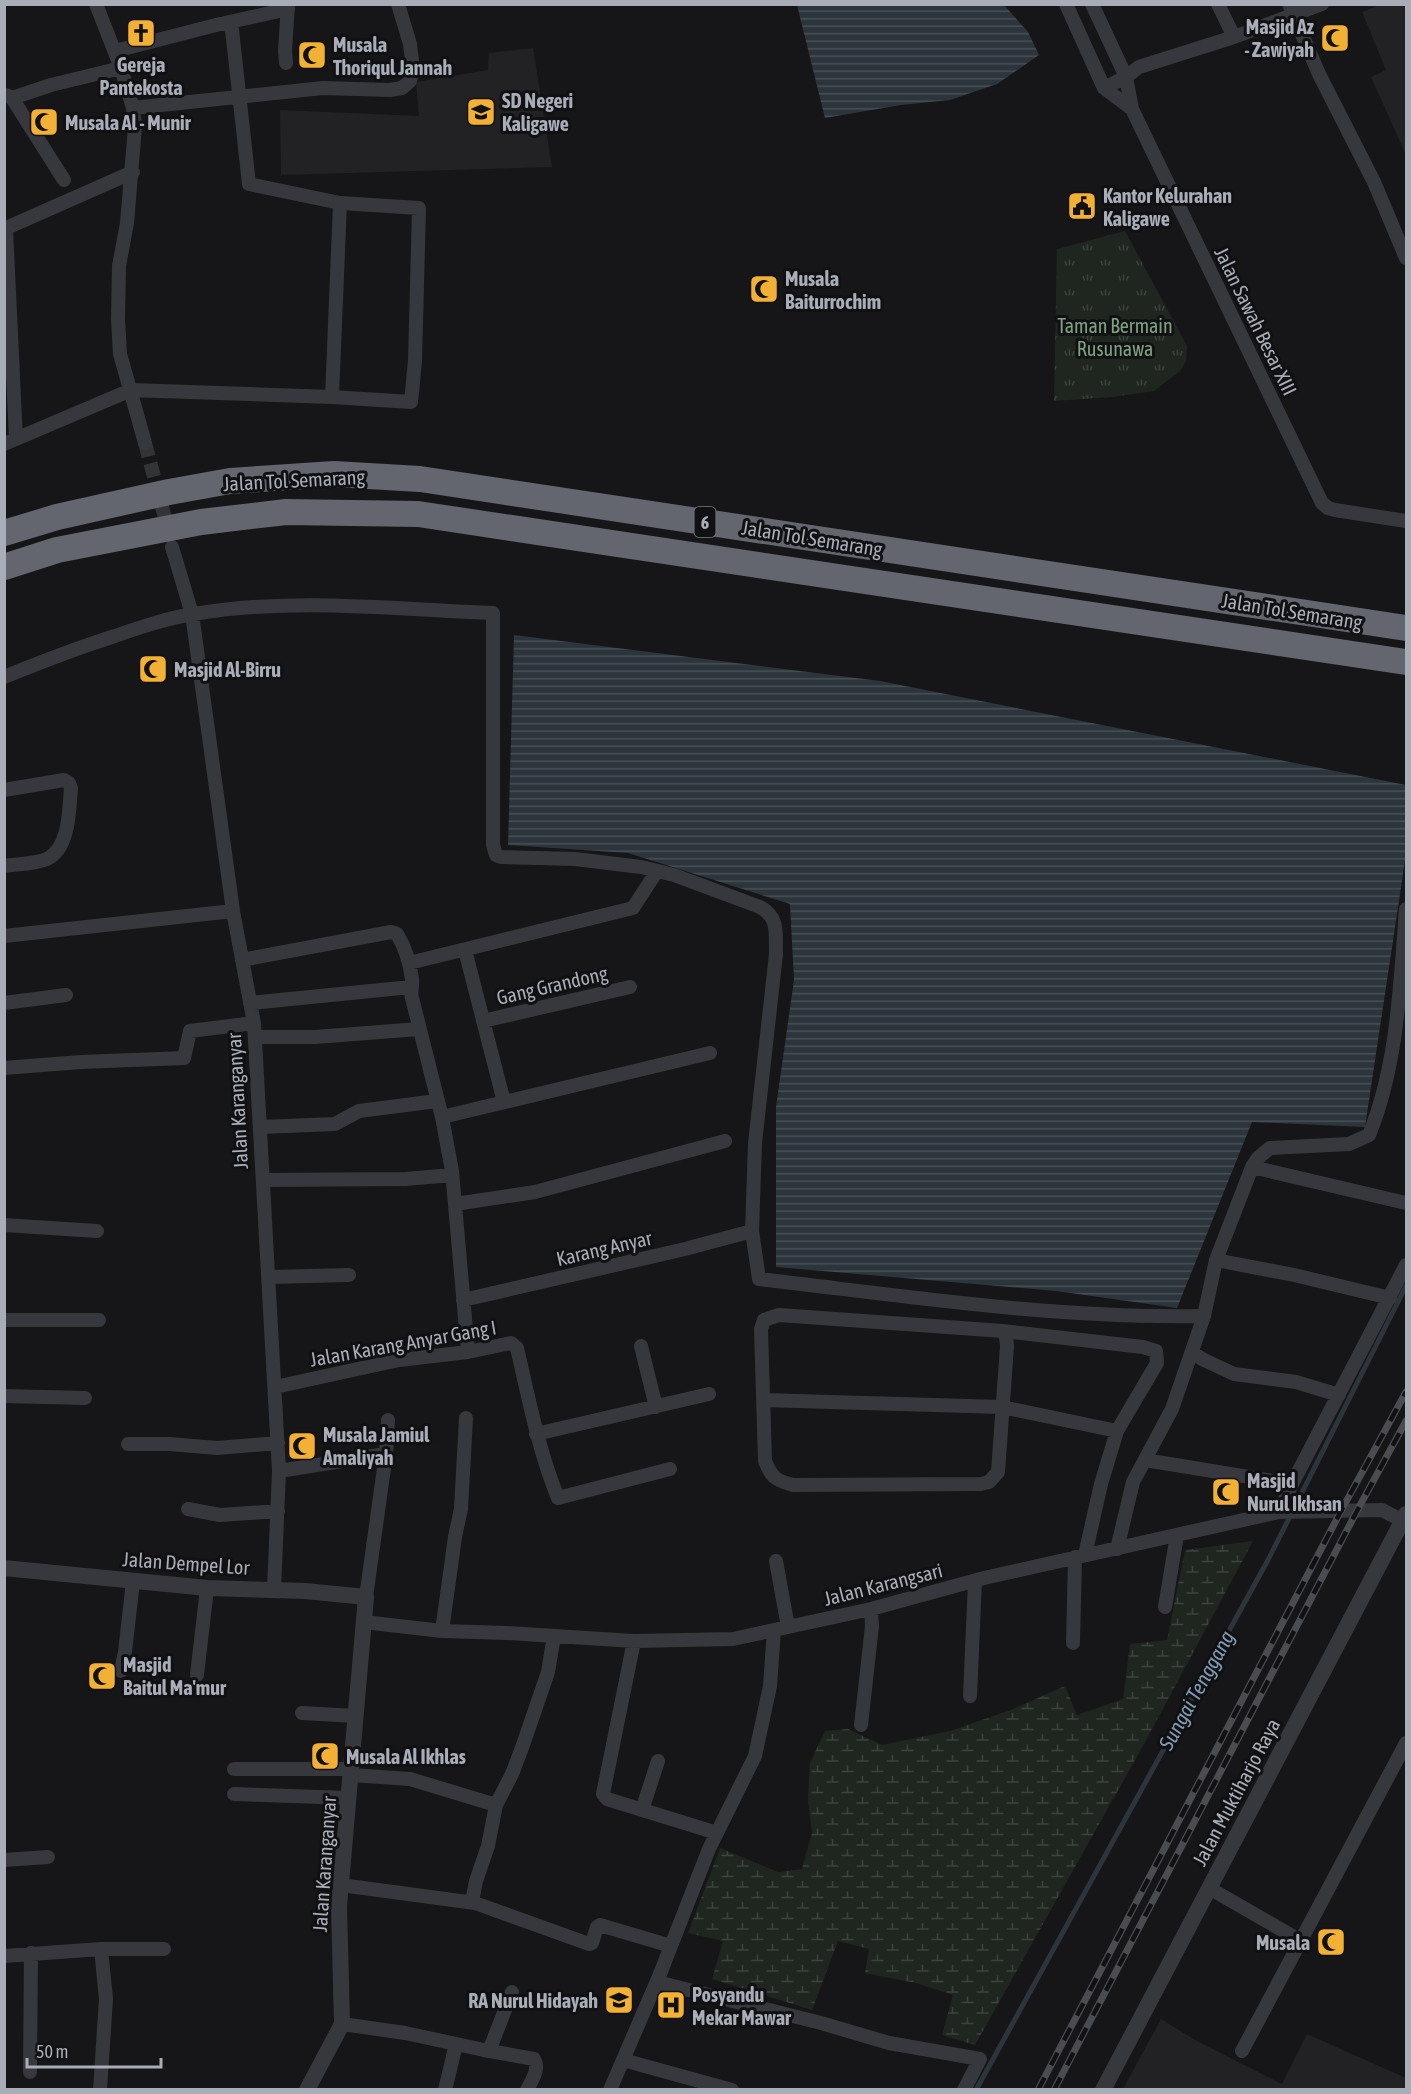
<svg xmlns="http://www.w3.org/2000/svg" width="1411" height="2094" font-family="'Asap Condensed',sans-serif">
<style>
.built{fill:#222225}
.wetland{fill:url(#wetland-marsh)}
.park{fill:url(#park-tufts)}
.water{fill:url(#water-rules)}
.lines{fill:none;stroke-linecap:round;stroke-linejoin:round}
.stream{stroke:#2c353c;stroke-width:5}
.minor-tunnel{stroke:#333438;stroke-width:14;stroke-dasharray:14 7;stroke-linecap:butt}
.minor{stroke:#37383d;stroke-width:14}
.tertiary{stroke:#37383d;stroke-width:16}
.motorway{stroke:#63666e;stroke-width:26}
.rail-casing{stroke:#4a4c52;stroke-width:7}
.rail{stroke:#111113;stroke-width:4.5;stroke-dasharray:14;stroke-linecap:butt}
.labels{text-anchor:middle;dominant-baseline:central;stroke-width:6;stroke-linejoin:round;paint-order:stroke}
.shield{fill:#111113;stroke:#7b7e86;stroke-width:1.5}
.shield-label{font-size:18px;font-weight:bold;fill:#a8adb8}
.poi-label{font-size:20px;font-weight:bold;fill:#a8adb8;stroke:#111113;text-anchor:start}
.street-label{font-size:20px;fill:#a8adb8;stroke:#111113}
.park-label{font-size:20px;fill:#7fa381;stroke:#111113}
.water-label{font-size:21px;font-style:italic;fill:#7f9bb3;stroke:#111113}
</style>
<defs>
<pattern id="wetland-marsh" width="20" height="14" patternUnits="userSpaceOnUse" patternTransform="scale(1.5)"><rect width="20" height="14" fill="#1e261f"/><path d="M1 5h8M5 5V1M11 12h8M15 12V8" fill="none" stroke="#3c433d"/></pattern>
<pattern id="park-tufts" width="24" height="20" patternUnits="userSpaceOnUse" patternTransform="scale(1.5)"><rect width="24" height="20" fill="#1e261f"/><path d="M3 7l-1-3M5 7V3M7 7l1-3M15 17l-1-3M17 17v-4M19 17l1-3" fill="none" stroke="#3c433d"/></pattern>
<pattern id="water-rules" width="6" height="5" patternUnits="userSpaceOnUse" patternTransform="scale(1.5)"><rect width="6" height="5" fill="#2c353c"/><path d="M0 2.5h6" fill="none" stroke="#485056"/></pattern>
</defs>
<rect width="100%" height="100%" fill="#161618"/>
<path class="built" d="M1382 4 1406 5V155L1371 77 1386 70 1362 12Z
M533 48 552 167 281 175 280 110 419 116 416 82 488 70 489 53Z
M1161 2019 1195 2040 1282 2084 1307 2034 1406 2078V2089H1123Z"/>
<path class="wetland" d="M1253 1541 1144 1744 975 2045 942 2035 953 1995 916 1983 865 1973 869 1949 838 1941 812 2010 712 1979 723 1941 688 1933 720 1848 778 1872 802 1869 812 1833 808 1799 810 1763 825 1731 848 1729 882 1745 950 1731 1011 1710 1065 1686 1077 1715 1123 1699 1130 1644 1167 1640 1185 1550Z"/>
<path class="park" d="M1125 231 1187 346 1186 361 1180 371 1154 391 1112 397 1054 401 1057 249Z"/>
<path class="water" d="M797 5H1004L1028 32 1039 55 997 84 950 100 901 105 825 118Z
M514 635 880 681 1406 785V854L1365 1127 1252 1122 1177 1308 1056 1291 776 1267V1107L794 980 790 904 628 853 508 845Z"/>
<g class="lines">
<path class="stream" d="M976 2090 1268 1560 1406 1286"/>
<path class="minor-tunnel" d="M145 443 169 533"/>
<path class="minor" d="M96 4 121 68 133 108 135 127 127 223 119 266 118 319 120 354 145 443
M1066 4 1104 88 1132 109
M1092 4 1126 77 1132 109 1322 503 1328 508 1335 510 1406 521
M1218 4 1234 37
M1289 4 1319 74 1374 182 1406 258
M225 23 288 9
M115 51 220 24H228L232 30 249 184 340 203
M286 63 285 51 288 4
M1104 88 1126 77 1139 67 1234 37 1322 4
M6 95 12 98 64 180
M12 98 51 85 121 68
M133 108 323 88 390 90 402 88 410 81 413 69 410 44 398 4
M4 229 133 172
M6 229 16 439
M4 444 131 390 332 397 411 402 415 361 419 208 340 203 332 397
M172 547 192 614 233 911 254 1023 279 1471 274 1589
M4 677C41 662 77 648 115 636 141 627 167 618 194 614 293 597 393 609 493 613V845L496 855 501 857 575 859 641 867 674 875 760 907C780 918 775 934 776 954L755 1143 752 1231 759 1279C906 1296 1055 1319 1204 1316
M4 790 64 780 69 783 71 788C69 809 70 848 47 859 35 864 18 864 4 866
M4 936 233 911
M465 950 504 1102
M242 960 391 932 397 934C405 947 410 964 412 979 413 986 410 991 412 998L442 1117 452 1171 468 1352
M409 963 633 908 657 871
M4 1003 66 995
M250 1003 411 987
M483 1021 630 987
M255 1037H315L419 1029
M4 1068 81 1062 184 1058 190 1031 254 1023
M442 1117 710 1053
M260 1127 335 1124 359 1111 437 1101
M1252 1167 1406 1203
M263 1180 405 1179 452 1175
M455 1204 535 1192 725 1141
M4 1225 97 1231
M1216 1260 1294 1275 1390 1298
M269 1277 349 1275
M463 1300 685 1249 752 1231
M779 1315 1003 1331 1006 1337 1007 1346 998 1472 989 1482 981 1484 793 1485C775 1480 772 1478 765 1461L761 1329 764 1320Z
M4 1320H99
M1003 1331 1143 1347 1156 1351 1157 1363 1117 1431
M641 1346 656 1407
M1192 1352 1202 1359 1234 1374 1296 1382 1339 1395
M275 1387 399 1360 468 1352 511 1343 517 1348C529 1399 538 1449 558 1498L670 1469
M4 1396 85 1398
M763 1400 1002 1407 1117 1431 1101 1484 1085 1555
M536 1434 709 1394
M128 1444H169L217 1448 278 1443
M1145 1460 1292 1484
M279 1471 386 1454
M188 1509 220 1515 278 1511
M1279 1512 1292 1484 1406 1265
M1117 1549 1133 1482 1172 1409 1204 1316 1216 1260 1252 1167 1258 1158 1270 1148 1349 1144 1369 1135C1398 1064 1400 984 1406 909
M776 1561 788 1627
M366 1597 386 1454 388 1420
M1165 1607 1177 1535
M364 1622 442 1631 507 1633 634 1641 733 1639 871 1609 984 1578 1279 1512 1382 1510 1403 1521
M442 1631 455 1537 461 1509 466 1418
M634 1641 603 1794 607 1799 717 1833
M1073 1643 1075 1557
M121 1671 125 1652 133 1581
M197 1675 207 1588
M970 1696 975 1581
M302 1713 356 1716
M861 1725 872 1626 871 1609
M234 1769H351
M351 1775 410 1779 496 1805
M234 1794 349 1798
M642 1810 658 1761
M4 1860 48 1857
M341 1885 475 1903 589 1944 592 1943 597 1927 600 1925 671 1946
M1209 1888 1301 1941
M472 1902 476 1881 488 1846 496 1805 512 1774 523 1745 548 1672 554 1636
M101 1949H164
M4 1956 101 1949 106 1999 100 2090
M657 1982 821 2023 889 2043 980 2059 964 2090
M342 2024 405 2033 484 2050 534 2059C540 2069 532 2080 527 2090
M489 2051 512 1992
M1242 2051 1406 1743
M623 2060 732 2090
M30 2072 31 1953
M445 2090 456 2044
M610 2090 660 1974 709 1849 755 1756 770 1686 774 1630"/>
<path class="tertiary" d="M4 1568 207 1588 305 1591 366 1597 339 1906 342 2024 307 2090
M1103 2090 1406 1514"/>
<path class="motorway" d="M4 533 57 517 169 492 230 481 334 474 420 479 1406 628
M4 567 57 550 201 522 286 512 418 514 1406 662"/>
<g class="rail-casing">
<path id="rail" d="M1038 2090 1341 1511 1406 1392
M1054 2090 1358 1509 1406 1421"/>
</g>
<use href="#rail" class="rail"/>
</g>
<defs>
<g id="church-square" transform="scale(1.5)"><rect x="-9" y="-9" width="18" height="18" rx="4" fill="#f2b134" stroke="#111113"/><path d="M-1.2-6h2.4v3.5h3.3v2.4h-3.3V6h-2.4V-.1h-3.3v-2.4h3.3Z" fill="#111"/></g>
<g id="mosque-square" transform="scale(1.5)"><rect x="-9" y="-9" width="18" height="18" rx="4" fill="#f2b134" stroke="#111113"/><path d="M3.5-4.9A6 6 0 1 0 3.5 4.9A5 5 0 1 1 3.5-4.9Z" fill="#111"/></g>
<g id="school-square" transform="scale(1.5)"><rect x="-9" y="-9" width="18" height="18" rx="4" fill="#f2b134" stroke="#111113"/><path d="M0-5L7-2L0 1L-7-2ZM-4 1L0 2.5L4 1V4Q0 6-4 4Z" fill="#111"/></g>
<g id="civic-square" transform="scale(1.5)"><rect x="-9" y="-9" width="18" height="18" rx="4" fill="#f2b134" stroke="#111113"/><path d="M-.6-6.5H3V-4.5H.6V-3L4-1V1h2V6H-6V1h2V-1L-.6-3ZM-1.2 2.5V6h2.4V2.5Z" fill="#111"/></g>
<g id="hospital-square" transform="scale(1.5)"><rect x="-9" y="-9" width="18" height="18" rx="4" fill="#f2b134" stroke="#111113"/><path d="M-5-5h3v3.5h4V-5h3V5h-3V1.5h-4V5h-3Z" fill="#111"/></g>
</defs>
<g fill-rule="evenodd">
<use href="#church-square" x="141" y="33"/>
<use href="#mosque-square" x="1335" y="38"/>
<use href="#mosque-square" x="312" y="55"/>
<use href="#school-square" x="481" y="112"/>
<use href="#mosque-square" x="44" y="122"/>
<use href="#civic-square" x="1082" y="206"/>
<use href="#mosque-square" x="764" y="289"/>
<use href="#mosque-square" x="153" y="669"/>
<use href="#mosque-square" x="302" y="1446"/>
<use href="#mosque-square" x="1226" y="1492"/>
<use href="#mosque-square" x="102" y="1676"/>
<use href="#mosque-square" x="325" y="1756"/>
<use href="#mosque-square" x="1331" y="1942"/>
<use href="#school-square" x="619" y="2000"/>
<use href="#hospital-square" x="671" y="2005"/>
</g>
<g class="labels">
<rect class="shield" x="694.5" y="507" width="21" height="30" rx="4.5"/>
<g class="shield-label">
<text x="705" y="522">6</text>
</g>
<g class="poi-label">
<text x="1314" y="26" text-anchor="end">Masjid Az<tspan x="1314" dy="23">- Zawiyah</tspan></text>
<text x="333" y="44">Musala<tspan x="333" dy="23">Thoriqul Jannah</tspan></text>
<text x="141" y="64" text-anchor="middle">Gereja<tspan x="141" dy="23">Pantekosta</tspan></text>
<text x="502" y="100">SD Negeri<tspan x="502" dy="23">Kaligawe</tspan></text>
<text x="65" y="122">Musala Al - Munir</text>
<text x="1103" y="195">Kantor Kelurahan<tspan x="1103" dy="23">Kaligawe</tspan></text>
<text x="785" y="278">Musala<tspan x="785" dy="23">Baiturrochim</tspan></text>
<text x="174" y="669">Masjid Al-Birru</text>
<text x="323" y="1434">Musala Jamiul<tspan x="323" dy="23">Amaliyah</tspan></text>
<text x="1247" y="1480">Masjid<tspan x="1247" dy="23">Nurul Ikhsan</tspan></text>
<text x="123" y="1664">Masjid<tspan x="123" dy="23">Baitul Ma'mur</tspan></text>
<text x="346" y="1756">Musala Al Ikhlas</text>
<text x="1310" y="1942" text-anchor="end">Musala</text>
<text x="692" y="1994">Posyandu<tspan x="692" dy="23">Mekar Mawar</tspan></text>
<text x="598" y="2000" text-anchor="end">RA Nurul Hidayah</text>
</g>
<g class="street-label">
<text transform="translate(1256 321) rotate(64)">Jalan Sawah Besar XIII</text>
<text transform="translate(294 480) rotate(-3)">Jalan Tol Semarang</text>
<text transform="translate(812 538) rotate(9)">Jalan Tol Semarang</text>
<text transform="translate(1292 611) rotate(9)">Jalan Tol Semarang</text>
<text transform="translate(552 985) rotate(-13)">Gang Grandong</text>
<text transform="translate(237 1101) rotate(-93)">Jalan Karanganyar</text>
<text transform="translate(604 1248) rotate(-13)">Karang Anyar</text>
<text transform="translate(403 1343) rotate(-10)">Jalan Karang Anyar Gang I</text>
<text transform="translate(186 1563) rotate(4)">Jalan Dempel Lor</text>
<text transform="translate(883 1584) rotate(-14)">Jalan Karangsari</text>
<text transform="translate(1236 1792) rotate(-62)">Jalan Muktiharjo Raya</text>
<text transform="translate(324 1864) rotate(-86)">Jalan Karanganyar</text>
</g>
<g class="park-label">
<text x="1115" y="325">Taman Bermain<tspan x="1115" dy="23">Rusunawa</tspan></text>
</g>
<g class="water-label">
<text transform="translate(1196 1690) rotate(-61)">Sungai Tenggang</text>
</g>
</g>
<rect width="1411" height="2094" fill="none" stroke="#a8adb8" stroke-width="12"/>
<path d="M27 2058v9h134v-9" fill="none" stroke="#a8adb8" stroke-width="3"/>
<text x="36" y="2058" font-size="18" fill="#a8adb8" stroke="#111113" stroke-width="4.5" paint-order="stroke">50 m</text>
</svg>
